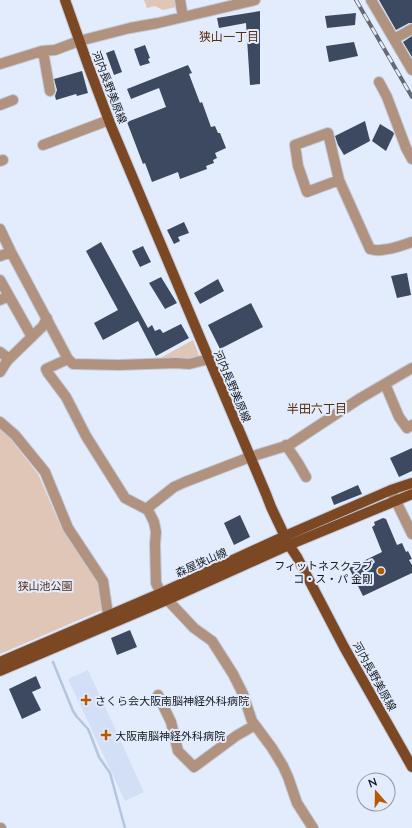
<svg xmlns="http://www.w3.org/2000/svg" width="412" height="828" font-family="Lato,'Noto Sans JP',sans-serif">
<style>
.built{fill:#d2dff7}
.green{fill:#dfc6b7}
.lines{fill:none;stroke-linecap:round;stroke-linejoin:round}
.stream{stroke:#b5c4df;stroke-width:2.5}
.building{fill:#3d4960}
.minor-casing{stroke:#c1cad9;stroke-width:12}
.major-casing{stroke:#c1cad9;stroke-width:12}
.minor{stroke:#b1927f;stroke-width:10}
.major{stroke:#7c4824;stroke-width:10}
.rail-casing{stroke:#646a74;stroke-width:4}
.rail{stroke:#e2ecfd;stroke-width:2.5;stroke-dasharray:8;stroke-linecap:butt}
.poi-dot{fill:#b65900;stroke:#e2ecfd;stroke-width:1.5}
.labels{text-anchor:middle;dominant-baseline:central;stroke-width:4;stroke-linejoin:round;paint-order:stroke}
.street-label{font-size:11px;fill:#15191f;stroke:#e2ecfd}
.poi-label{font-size:11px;fill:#15191f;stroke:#e2ecfd;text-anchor:start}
.park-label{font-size:11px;fill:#542c0f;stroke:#e2ecfd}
.neighbourhood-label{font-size:12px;fill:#5a2d0a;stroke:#e2ecfd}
</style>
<rect width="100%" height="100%" fill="#e2ecfd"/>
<path class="built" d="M88 670 144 792 125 801 68 679Z"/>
<path class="green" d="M144 0H175L176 7 163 10 155 6 147 8Z
M193 340 201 360 155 361Z
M0 428 6 433 38 474 62 529 98 582 102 610 0 654Z"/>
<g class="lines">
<path class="stream" d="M53 662 73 711 77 717 88 729 91 736 99 757 110 773 125 828"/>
</g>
<path class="building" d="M379 0H412V23H409L396 30Z
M260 11V84L250 85 246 23 219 28 217 18Z
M356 13 355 25 327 28 325 16Z
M412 36V57L403 42Z
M354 42 358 56 329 62 326 46Z
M145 45 150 58 148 59 150 63 140 66 134 49Z
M114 50 122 72 114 75 106 53Z
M188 65 192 73 189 74 200 103 202 102 211 127 215 126 218 133H220L226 148 215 153 217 158 213 160 214 163 206 166 207 169 180 179 178 172 152 182 145 163 143 164 127 122 166 107 159 88 131 99 127 89Z
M82 71 88 93 77 96 76 94 56 100 55 96 57 90 54 79Z
M365 121 370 141 344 155 338 145 335 136Z
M380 124 393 132 394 134 386 151 372 141Z
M184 222 189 233 178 237 180 241 174 244 167 230Z
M101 242 148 328 152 325 155 331 160 329 163 333 181 324 189 338 156 356 138 321 103 340 94 323 118 310 86 251Z
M143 246 151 262 140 267 132 251Z
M407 273 411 295 397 298 391 276Z
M161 277 177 303 165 309 149 283Z
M218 279 224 291 200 304 194 293Z
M251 303 263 327 220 349 208 325Z
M412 448V471L399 477 390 458Z
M358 485 362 494 334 505 331 497Z
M240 515 250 537 234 545 224 523Z
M383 518 386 519 397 545 402 543 406 552 408 551 412 559 409 560 412 565V573L363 596 349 568 382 552 372 527 375 525 374 522Z
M130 630 137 647 117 655 111 638Z
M36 676 41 688 32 692 41 710 22 719 9 689Z"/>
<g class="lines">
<g class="minor-casing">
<path id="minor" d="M180 0 183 17
M371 0 412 70
M394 39 412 29
M43 51 50 91
M0 64 42 51 55 50 79 41 130 28 158 23 255 0
M379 82 387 97 406 148 412 159
M0 105 13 100
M43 145 109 120
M0 161 3 160
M339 180 307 192 298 166 295 145 328 133 339 180 370 249C382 253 400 246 412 242
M0 229 11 252 68 359 46 369 48 373 66 397 86 436 125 498 148 510
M0 256 11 252
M0 280 32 337
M0 300 9 296
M0 352 9 359
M68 359 73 364 119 365 176 363 189 364 209 359
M0 372 7 361 43 326 47 318
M385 384 399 417 407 428 412 425
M0 422 15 435 45 472 68 528 103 581 108 615
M286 445 298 463 306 477
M392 493 412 534
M158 695 171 722 178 751 194 767 236 736 255 725
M0 828H1
M313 828 297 803 288 777 283 766 272 748 252 721 243 694 233 674 212 641 194 628 161 593 156 583 155 544 156 532 154 522 148 510 150 506 174 487 185 482 250 457 289 445 359 399 412 368"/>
</g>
<g class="major-casing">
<path id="major" d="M65 0 88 65 111 126 209 359 266 494 271 507 289 545 297 557 344 647 412 767
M0 662 161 593 285 536 391 490 412 483
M0 671 167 600 289 545 412 494"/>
</g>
<use href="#minor" class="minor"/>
<use href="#major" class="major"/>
<g class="rail-casing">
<path id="rail" d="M356 0 412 97"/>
</g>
<use href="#rail" class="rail"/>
</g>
<g class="poi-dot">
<circle cx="381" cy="571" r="4"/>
<path d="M84 694h4v4h4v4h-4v4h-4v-4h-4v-4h4z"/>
<path d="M104 729h4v4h4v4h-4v4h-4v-4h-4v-4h4z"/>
</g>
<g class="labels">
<g class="street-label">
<text transform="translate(110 87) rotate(69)">河内長野美原線</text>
<text transform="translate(233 386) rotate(67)">河内長野美原線</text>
<text transform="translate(201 562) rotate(-24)">森屋狭山線</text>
<text transform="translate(375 676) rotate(61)">河内長野美原線</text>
</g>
<g class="poi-label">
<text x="373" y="565" text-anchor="end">フィットネスクラブ<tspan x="373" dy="13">コ・ス・パ 金剛</tspan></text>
<text x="95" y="700">さくら会大阪南脳神経外科病院</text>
<text x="115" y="735">大阪南脳神経外科病院</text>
</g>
<g class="park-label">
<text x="45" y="585">狭山池公園</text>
</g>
<g class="neighbourhood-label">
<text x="229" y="36">狭山一丁目</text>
<text x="317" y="408">半田六丁目</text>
</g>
</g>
<g transform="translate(376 792) rotate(340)"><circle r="19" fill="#e2ecfd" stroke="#9098a4"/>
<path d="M0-3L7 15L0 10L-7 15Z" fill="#b65900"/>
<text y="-6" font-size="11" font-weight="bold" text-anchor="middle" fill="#15191f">N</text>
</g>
</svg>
